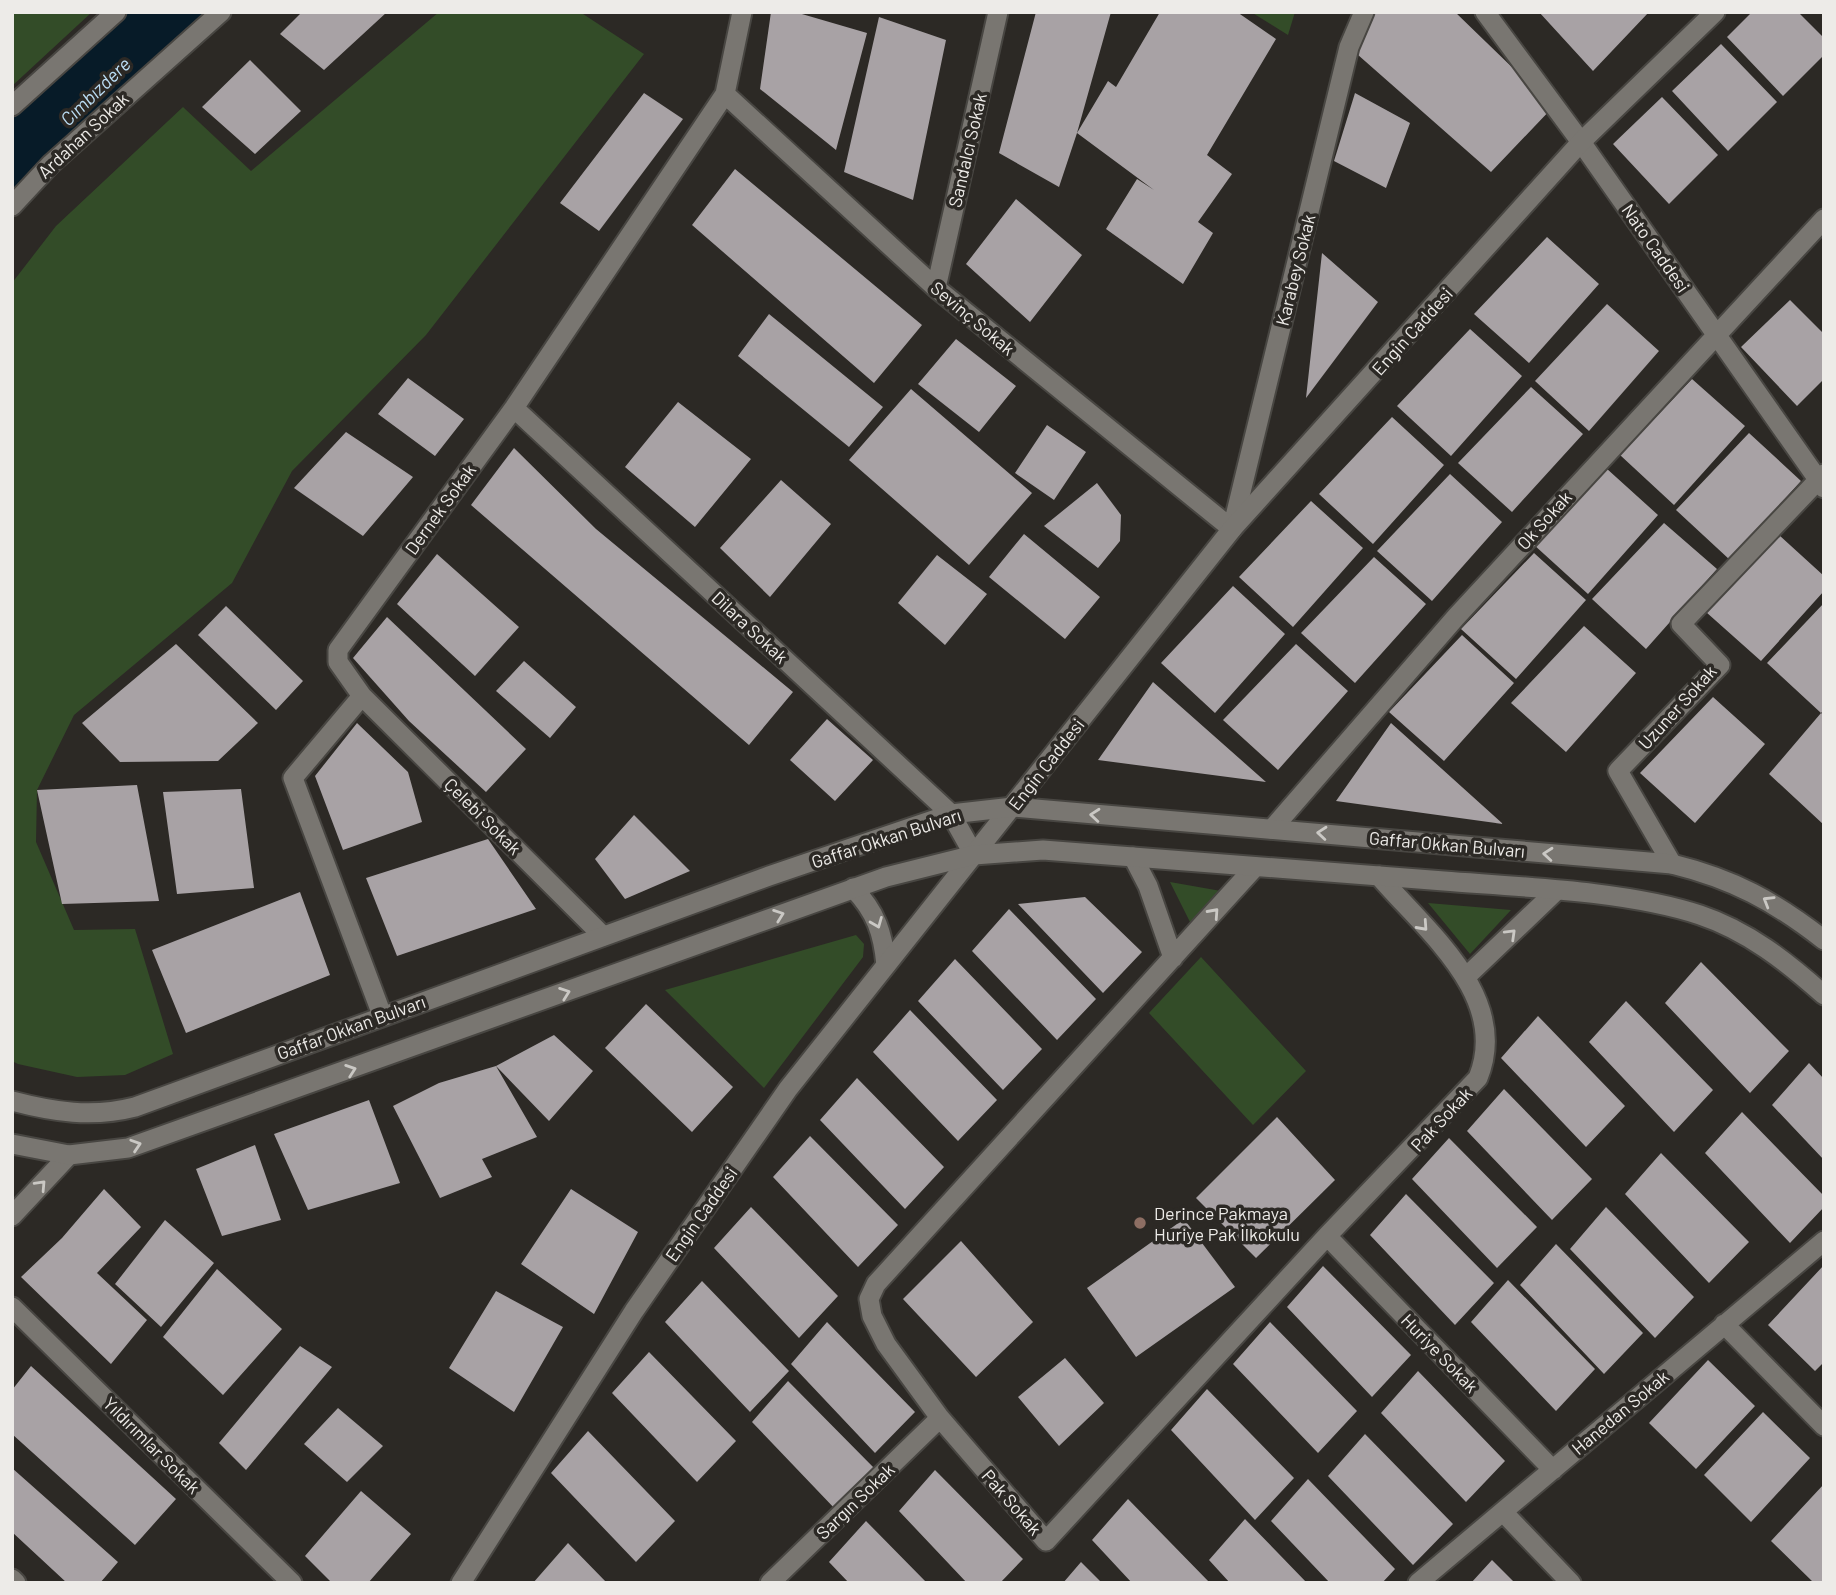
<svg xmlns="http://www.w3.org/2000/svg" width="1836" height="1595" font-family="Barlow,sans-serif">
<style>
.green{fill:#334c28}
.water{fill:#071b28}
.building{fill:#a8a2a5}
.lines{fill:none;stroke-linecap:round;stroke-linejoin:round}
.pedestrian-casing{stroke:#484642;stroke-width:23}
.minor-casing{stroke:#484642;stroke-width:23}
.tertiary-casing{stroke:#484642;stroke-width:23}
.secondary-casing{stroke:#484642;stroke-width:23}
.pedestrian{stroke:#797671;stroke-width:19}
.minor{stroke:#797671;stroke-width:19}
.tertiary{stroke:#797671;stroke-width:19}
.secondary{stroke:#797671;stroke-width:19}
.oneway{stroke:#cac8c4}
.education-dot{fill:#8d6e63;stroke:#2c2925;stroke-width:2.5}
.labels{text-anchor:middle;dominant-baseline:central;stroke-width:7;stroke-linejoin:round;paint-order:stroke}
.street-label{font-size:18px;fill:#edebe8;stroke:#2c2925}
.poi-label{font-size:18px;fill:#edebe8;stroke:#2c2925;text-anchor:start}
.water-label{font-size:19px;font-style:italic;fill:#bbddf4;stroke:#2c2925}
</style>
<rect width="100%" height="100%" fill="#2c2925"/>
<path class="green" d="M12 12H92L12 86Z
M439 12H580L644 54 426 335 292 471 232 583 74 715 37 790 36 842 74 930 135 929 173 1054 125 1075 77 1077 18 1064 12 1061V283L56 226 183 107 251 171Z
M1251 12H1295L1288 35Z
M1170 882 1221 891 1191 924Z
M1428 903 1511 910 1470 954Z
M856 935 864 944 863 957 764 1088 665 990Z
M1201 957 1306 1071 1253 1125 1149 1013Z"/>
<path class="water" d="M116 12H221L12 206V106Z"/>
<path class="building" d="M302 12H387L324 70 280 34Z
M771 12H795L867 33 836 150 760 89Z
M1036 12H1111L1077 133 1108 81 1116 87 1160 12H1237L1276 39 1207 155 1232 174 1198 222 1213 233 1183 284 1106 229 1137 179 1154 190 1077 133 1059 187 999 153Z
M1375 12H1455L1553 107 1491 172 1349 47Z
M1539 12H1649L1593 71Z
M1752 12H1798L1824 38V55L1783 96 1727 37Z
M879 17 946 40 913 200 844 172Z
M1721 44 1777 102 1728 151 1672 91Z
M250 60 301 111 255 154 202 107Z
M644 93 683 119 599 231 560 203Z
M1355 93 1410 123 1386 188 1334 161Z
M1662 97 1718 155 1669 204 1613 144Z
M735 169 922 325 874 383 692 225Z
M1016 199 1082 255 1030 322 966 264Z
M1547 237 1599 284 1529 363 1474 314Z
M1322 253 1378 302 1306 398Z
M1790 300 1824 334V379L1797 406 1741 347Z
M1607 304 1659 351 1589 431 1535 381Z
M769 314 883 407 849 447 738 356Z
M1470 329 1522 376 1451 456 1397 406Z
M956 339 1016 386 979 432 918 384Z
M408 378 464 419 435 456 378 414Z
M1692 379 1745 426 1674 505 1620 455Z
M1531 387 1583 434 1512 512 1458 463Z
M911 389 1032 493 969 565 849 460Z
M678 402 751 459 695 527 625 467Z
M1392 417 1444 465 1373 544 1319 494Z
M1047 425 1086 452 1054 500 1015 473Z
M346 432 413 477 363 536 294 488Z
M1749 433 1801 481 1730 560 1676 510Z
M514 448 596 529 793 692 749 745 471 505Z
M1606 468 1658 515 1588 594 1533 544Z
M1450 474 1502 522 1432 601 1377 551Z
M781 480 831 524 770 597 720 548Z
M1097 483 1121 515 1120 541 1098 568 1044 526Z
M1311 501 1363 548 1293 627 1239 577Z
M1664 523 1717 569 1646 649 1592 599Z
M1024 534 1100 597 1065 639 989 577Z
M1779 535 1824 576V591L1761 661 1706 612Z
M1534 553 1586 600 1516 679 1461 629Z
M437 554 519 627 475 676 397 604Z
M937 555 987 594 945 645 898 603Z
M1374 557 1426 604 1355 683 1301 633Z
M1233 586 1285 634 1215 713 1161 663Z
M1824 603V710L1821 713 1767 663Z
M226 606 303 681 276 710 198 635Z
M387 617 526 749 486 792 409 721 353 658Z
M1584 626 1636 673 1566 752 1511 703Z
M1462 635 1514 683 1444 761 1389 712Z
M176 644 258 723 218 761 120 762 82 723Z
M1296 644 1348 691 1278 770 1223 720Z
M524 661 576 707 550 738 496 691Z
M1153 682 1266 782 1098 760Z
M1713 697 1765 744 1695 823 1640 773Z
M1821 713 1824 715V825L1769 774Z
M827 719 873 760 835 801 790 760Z
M357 723 408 772 422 822 343 850 315 776Z
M1391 723 1503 824 1336 801Z
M137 785 159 901 62 904 37 790Z
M241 789 254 888 177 894 163 792Z
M634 815 690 871 625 899 595 859Z
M488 839 536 909 397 956 366 878Z
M300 892 330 975 186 1033 152 950Z
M1085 897 1142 952 1103 993 1018 904Z
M1009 909 1096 999 1057 1040 972 951Z
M955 959 1042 1049 1003 1090 918 1001Z
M1701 962 1789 1051 1750 1093 1665 1003Z
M1626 1001 1713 1090 1674 1132 1589 1042Z
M646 1004 733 1087 692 1132 605 1048Z
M910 1010 997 1100 958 1141 873 1052Z
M1538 1016 1625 1106 1586 1147 1501 1058Z
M554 1035 593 1071 549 1121 496 1066 537 1137 482 1159 492 1177 440 1198 393 1106 439 1083 496 1066Z
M1809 1063 1824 1079V1160L1772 1105Z
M857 1078 944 1167 905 1209 820 1120Z
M1504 1089 1592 1179 1552 1220 1467 1131Z
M369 1100 400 1183 308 1210 274 1134Z
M1742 1112 1824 1196V1207L1790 1243 1705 1153Z
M1277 1117 1335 1180 1256 1258 1196 1198Z
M810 1136 898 1225 858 1267 773 1177Z
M1449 1138 1537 1227 1497 1268 1412 1179Z
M255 1145 281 1220 222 1236 196 1169Z
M1661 1153 1749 1242 1709 1283 1625 1194Z
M104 1189 141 1227 97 1273 147 1320 111 1364 21 1277 62 1238Z
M571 1189 638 1232 594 1314 521 1264Z
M1406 1194 1494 1283 1455 1325 1370 1235Z
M751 1207 838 1296 799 1338 714 1248Z
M1606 1207 1694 1297 1655 1338 1570 1249Z
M1184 1219 1235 1287 1136 1357 1087 1288Z
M165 1220 214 1263 161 1327 115 1284Z
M961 1241 1033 1322 976 1377 903 1299Z
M1556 1244 1643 1333 1604 1374 1520 1285Z
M1824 1265V1362L1815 1371 1768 1325Z
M1323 1266 1411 1355 1372 1397 1287 1307Z
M217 1269 282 1329 223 1395 163 1337Z
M1508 1280 1595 1369 1556 1411 1471 1322Z
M702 1281 789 1371 750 1412 665 1322Z
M496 1291 563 1327 514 1412 449 1368Z
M827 1322 915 1412 875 1453 791 1364Z
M1270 1322 1357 1411 1318 1453 1233 1364Z
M300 1346 332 1367 246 1470 219 1443Z
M649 1352 736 1441 697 1482 612 1393Z
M1065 1358 1104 1403 1059 1446 1018 1397Z
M1708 1360 1755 1406 1696 1469 1649 1423Z
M31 1366 176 1499 135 1545 12 1434V1390Z
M1418 1371 1505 1461 1466 1502 1381 1413Z
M788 1381 876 1470 837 1511 752 1422Z
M1207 1389 1294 1478 1255 1520 1171 1430Z
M338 1408 383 1446 347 1482 304 1444Z
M1763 1412 1810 1458 1751 1522 1704 1475Z
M588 1431 675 1521 636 1562 551 1473Z
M1365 1434 1453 1524 1413 1565 1328 1476Z
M12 1468 118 1562 100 1583H67L12 1532Z
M935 1470 1023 1559 1000 1583H967L899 1511Z
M1308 1479 1395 1569 1382 1583H1330L1271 1521Z
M1824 1484V1582L1814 1583 1771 1541Z
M361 1491 411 1534 368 1583H332L305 1556Z
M1128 1499 1210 1583H1132L1092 1540Z
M1245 1519 1307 1583H1230L1209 1560Z
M866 1521 927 1583H849L829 1562Z
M568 1543 607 1583H533Z
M1492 1560 1515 1583H1471Z
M1081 1562 1102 1583H1063Z"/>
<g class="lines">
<g class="pedestrian-casing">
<path id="pedestrian" d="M12 106 116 12"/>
</g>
<g class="minor-casing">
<path id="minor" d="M1485 12 1581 142 1824 488
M725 94 936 288 1232 529 1349 47 1364 12
M12 206 51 164 221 12
M936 288 998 12
M514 408 951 814 974 855
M362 696 603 936
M1272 829 1456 617 1824 219
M1133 857 1148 886 1173 958
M1672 864 1618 771 1720 665 1681 624 1824 474
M1255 867 876 1284 869 1299 872 1316 886 1344 940 1418 1046 1541 1327 1236 1478 1078C1511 997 1426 931 1379 876
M853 888C876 912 883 933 886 965
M1467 976 1555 892
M382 1015 293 778 362 696 338 662V650L514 408 725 94 742 12
M12 1216 69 1155
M1327 1236 1553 1470
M12 1307 292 1583
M1724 1324 1824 1426
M1504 1513 1571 1583
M12 1579 16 1583
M770 1583 940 1418
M1418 1583 1824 1241"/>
</g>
<g class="tertiary-casing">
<path id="tertiary" d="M461 1583 634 1311 788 1089 1232 529 1581 142 1715 12"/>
</g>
<g class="secondary-casing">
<path id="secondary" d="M12 1101C54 1112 92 1118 135 1107L769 876 951 814 1013 807 1672 864C1733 879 1774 901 1824 940
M12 1144 69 1155 128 1148 886 877 974 855 1043 850C1176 861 1310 871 1444 881 1521 887 1628 891 1700 915 1748 931 1787 962 1824 995"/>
</g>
<use href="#pedestrian" class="pedestrian"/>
<use href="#minor" class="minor"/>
<use href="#tertiary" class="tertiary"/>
<use href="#secondary" class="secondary"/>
</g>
<defs><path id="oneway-chevron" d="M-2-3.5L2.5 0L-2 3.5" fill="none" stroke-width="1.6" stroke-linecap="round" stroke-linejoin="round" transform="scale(1.75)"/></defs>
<g class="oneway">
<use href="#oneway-chevron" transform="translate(1095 815) rotate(-175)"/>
<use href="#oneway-chevron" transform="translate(1322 833) rotate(-175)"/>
<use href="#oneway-chevron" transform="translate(1548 854) rotate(-175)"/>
<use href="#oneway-chevron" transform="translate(1768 901) rotate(-149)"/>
<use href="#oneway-chevron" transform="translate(1214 913) rotate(-48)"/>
<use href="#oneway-chevron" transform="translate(779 915) rotate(-20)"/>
<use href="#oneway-chevron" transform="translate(877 923) rotate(68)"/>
<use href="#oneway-chevron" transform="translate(1423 926) rotate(48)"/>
<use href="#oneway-chevron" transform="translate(1511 934) rotate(-44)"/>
<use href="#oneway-chevron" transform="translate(565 993) rotate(-20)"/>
<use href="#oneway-chevron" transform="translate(351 1070) rotate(-19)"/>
<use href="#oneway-chevron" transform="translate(136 1145) rotate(-18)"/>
<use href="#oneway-chevron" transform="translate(41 1185) rotate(-47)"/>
</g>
<circle class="education-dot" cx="1140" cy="1223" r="7"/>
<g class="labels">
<g class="street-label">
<text transform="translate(83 135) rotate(-43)">Ardahan Sokak</text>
<text transform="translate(967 150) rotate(-77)">Sandalcı Sokak</text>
<text transform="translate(1656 248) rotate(55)">Nato Caddesi</text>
<text transform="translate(1295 270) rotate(-76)">Karabey Sokak</text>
<text transform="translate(973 318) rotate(40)">Sevinç Sokak</text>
<text transform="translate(1412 331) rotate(-48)">Engin Caddesi</text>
<text transform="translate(440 509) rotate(-54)">Dernek Sokak</text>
<text transform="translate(1544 520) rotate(-48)">Ok Sokak</text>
<text transform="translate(750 627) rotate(43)">Dilara Sokak</text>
<text transform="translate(1677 707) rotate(-48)">Uzuner Sokak</text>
<text transform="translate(1046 764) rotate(-52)">Engin Caddesi</text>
<text transform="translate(483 816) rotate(45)">Çelebi Sokak</text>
<text transform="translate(886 838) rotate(-18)">Gaffar Okkan Bulvarı</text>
<text transform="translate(1447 844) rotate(5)">Gaffar Okkan Bulvarı</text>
<text transform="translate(351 1027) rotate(-20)">Gaffar Okkan Bulvarı</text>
<text transform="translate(1441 1119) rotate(-47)">Pak Sokak</text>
<text transform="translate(701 1214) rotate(-55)">Engin Caddesi</text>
<text transform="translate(1440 1353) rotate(46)">Huriye Sokak</text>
<text transform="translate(1620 1412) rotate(-40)">Hanedan Sokak</text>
<text transform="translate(152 1445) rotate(45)">Yıldırımlar Sokak</text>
<text transform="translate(855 1501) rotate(-44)">Sargın Sokak</text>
<text transform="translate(1012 1502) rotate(49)">Pak Sokak</text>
</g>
<g class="poi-label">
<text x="1154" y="1213">Derince Pakmaya<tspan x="1154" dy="21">Huriye Pak İlkokulu</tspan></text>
</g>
<g class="water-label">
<text transform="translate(95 91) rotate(-44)">Cımbızdere</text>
</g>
</g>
<rect width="1836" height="1595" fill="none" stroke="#edebe8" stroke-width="28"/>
</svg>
